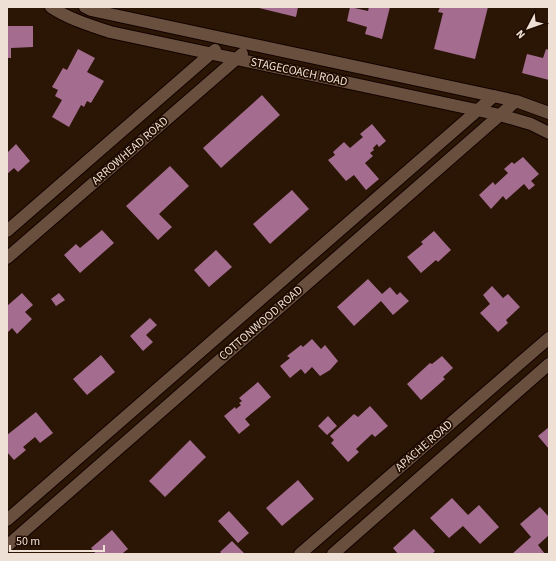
<svg xmlns="http://www.w3.org/2000/svg" width="556" height="561" font-family="'Source Sans 3',sans-serif">
<style>
.building{fill:#a46d90}
.lines{fill:none;stroke-linecap:round;stroke-linejoin:round}
.minor-casing{stroke:#120200;stroke-width:14}
.minor{stroke:#694f3d;stroke-width:12}
.labels{text-anchor:middle;dominant-baseline:central;stroke-width:3.5;stroke-linejoin:round;paint-order:stroke}
.street-label{font-size:12px;fill:#efe0d5;stroke:#210c00}
</style>
<rect width="100%" height="100%" fill="#2b1505"/>
<path class="building" d="M255 7H298L296 17Z
M350 7 368 11 369 7H390L382 39 365 34 367 27 347 21Z
M440 7H488L475 59 434 49 443 13 438 12Z
M7 26H33V47L11 48V58H7Z
M78 49 95 58 87 72 104 81 91 103 87 101 84 107 81 105 69 127 52 117 62 100 55 96 58 90 52 87 63 68 67 70Z
M546 49 549 50V80L522 73 527 54 543 58Z
M262 95 280 115 221 168 203 148Z
M372 124 386 141 379 147 377 144 373 148 374 150 370 153 373 156 365 163 379 179 366 190 354 175 346 181 328 160 335 155 333 152 344 142 350 148 363 137 360 134Z
M16 144 30 161 18 172 14 168 7 174V153Z
M523 157 539 174 531 181 535 185 529 190 524 184 506 200 503 196 491 209 479 195 493 182 495 185 508 173 504 169 512 162 514 164Z
M170 166 189 186 159 214 172 227 158 240 126 206Z
M292 190 309 209 270 244 253 224Z
M102 230 114 243 80 273 64 255 76 244 80 248Z
M434 231 451 250 438 262 436 260 421 273 407 257 423 244 421 242Z
M216 250 232 267 209 287 194 270Z
M368 279 382 294 390 287 397 295 400 292 409 301 393 315 381 301 354 326 337 307Z
M492 286 503 298 508 294 520 307 506 320 508 323 498 332 480 313 490 304 483 295Z
M22 293 33 305 25 312 32 319 17 334 12 328 7 333V306Z
M59 293 65 300 56 306 51 299Z
M150 318 157 325 146 335 153 342 143 351 130 336Z
M312 339 321 349 325 345 338 361 330 370 320 376 312 367 305 374 301 369 290 378 280 366 290 358 287 356 301 345 303 347Z
M101 355 115 372 87 395 73 379Z
M442 356 453 368 443 377 445 379 421 400 407 384 430 363 432 364Z
M258 382 271 397 245 419 250 425 239 434 224 416 235 407 236 409 241 405 239 403 242 401 239 398Z
M370 406 388 426 375 437 372 434 356 449 359 452 348 462 331 443 334 440 330 436 354 414 358 417Z
M36 412 53 433 40 443 35 437 23 447 26 450 14 460 7 452V435Z
M328 416 337 426 327 435 318 426Z
M549 427V449L538 436Z
M190 440 206 457 165 497 149 481Z
M298 480 314 499 282 526 266 508Z
M452 498 468 515 479 505 499 527 480 544 463 526 449 538 430 518Z
M540 507 549 517V535L538 545 545 554H512L531 537 520 524Z
M229 511 249 533 238 543 218 521Z
M414 529 435 551 432 554H398L393 548Z
M112 530 128 549 123 553 124 554H96L91 548Z
M232 541 245 554H222L220 552Z"/>
<g class="lines">
<g class="minor-casing">
<path id="minor" d="M51 7C69 19 89 25 110 32L500 115 531 124 549 133
M85 7 91 10 516 101 549 113
M7 231 215 50
M7 258 242 54
M7 520 494 96
M7 546 516 101
M300 554 549 338
M333 554 549 364"/>
</g>
<use href="#minor" class="minor"/>
</g>
<g class="labels">
<g class="street-label">
<text transform="translate(299 72) rotate(12)">STAGECOACH ROAD</text>
<text transform="translate(130 151) rotate(-41)">ARROWHEAD ROAD</text>
<text transform="translate(261 323) rotate(-41)">COTTONWOOD ROAD</text>
<text transform="translate(424 446) rotate(-41)">APACHE ROAD</text>
</g>
</g>
<rect width="556" height="561" fill="none" stroke="#efe0d5" stroke-width="16"/>
<g transform="translate(528 28) rotate(229)" stroke="#210c00" stroke-width="3" paint-order="stroke">
<path d="M0-3L7 15L0 10L-7 15Z" fill="#efe0d5"/>
<text y="-6" font-size="11" font-weight="bold" text-anchor="middle" fill="#efe0d5">N</text>
</g>
<path d="M10 545v6h94v-6" fill="none" stroke="#efe0d5" stroke-width="2"/>
<text x="16" y="545" font-size="12" fill="#efe0d5" stroke="#210c00" stroke-width="3" paint-order="stroke">50 m</text>
</svg>
